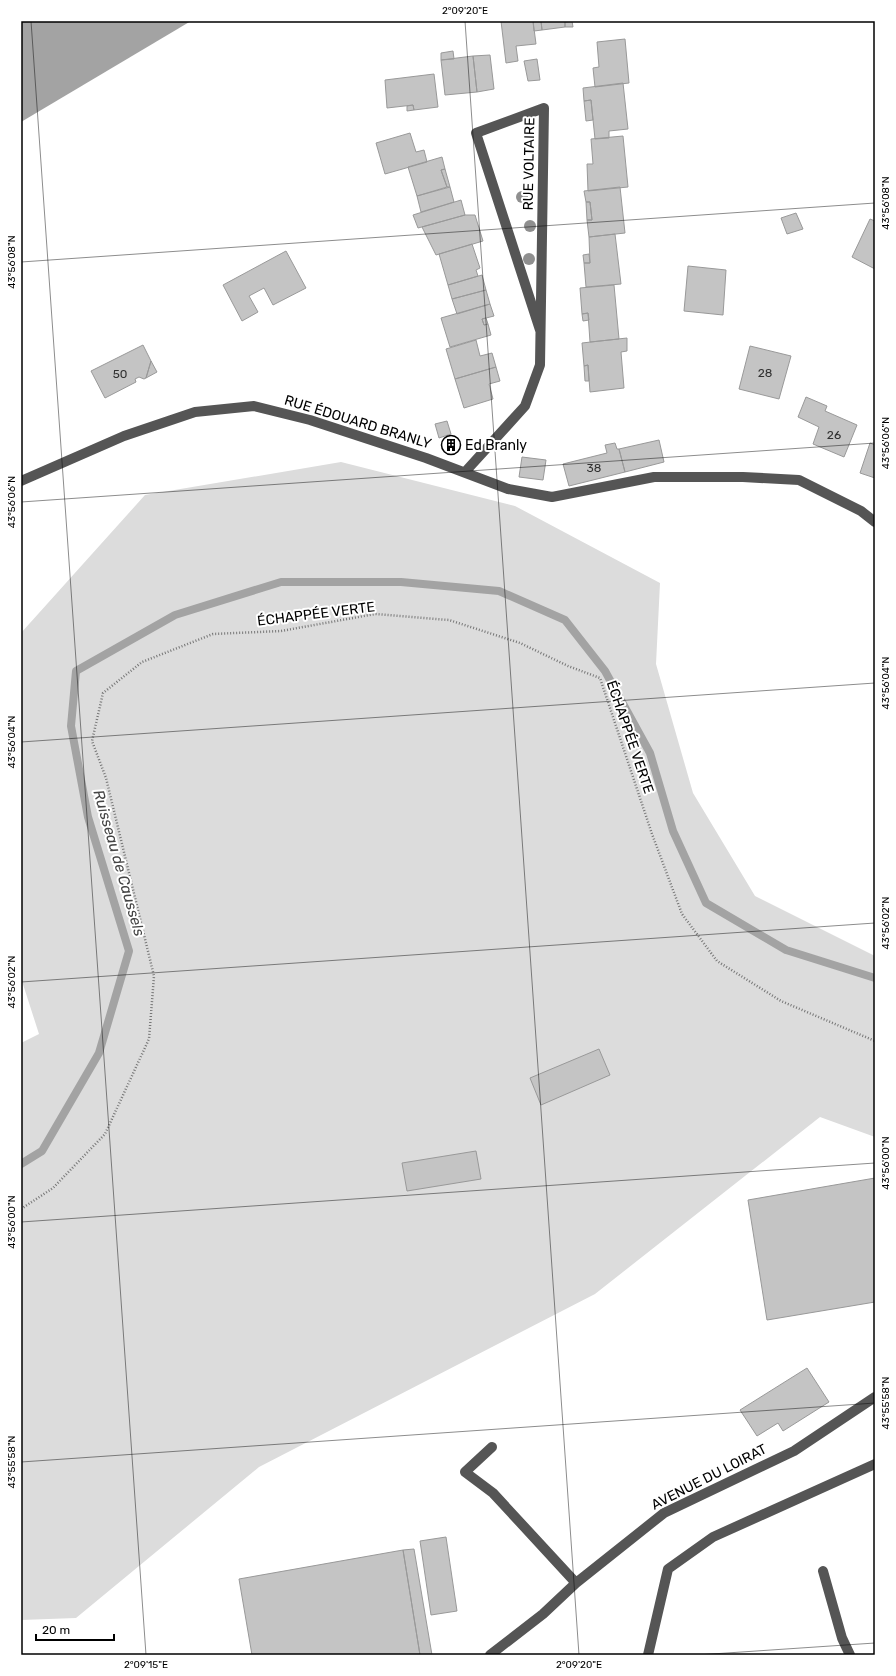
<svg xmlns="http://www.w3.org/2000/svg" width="896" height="1676" font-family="Rubik,sans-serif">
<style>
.green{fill:#dcdcdc}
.water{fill:#a3a3a3}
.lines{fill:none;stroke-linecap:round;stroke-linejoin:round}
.stream{stroke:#a3a3a3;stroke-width:8}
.building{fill:#c4c4c4;stroke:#999}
.path{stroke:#777;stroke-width:2.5;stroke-dasharray:1 2;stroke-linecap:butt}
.minor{stroke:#555;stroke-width:10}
.tree{fill:#8f8f8f}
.ticks{fill:none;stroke:#000;stroke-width:1;stroke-opacity:0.45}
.labels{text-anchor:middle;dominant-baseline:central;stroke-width:4;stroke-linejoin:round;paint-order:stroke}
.number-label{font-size:12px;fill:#313131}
.street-label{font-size:14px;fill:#000;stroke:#fff}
.poi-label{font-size:14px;fill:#000;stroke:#fff;text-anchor:start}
.water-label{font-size:15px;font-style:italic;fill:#444;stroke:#fff}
.neatline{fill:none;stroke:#000;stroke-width:1.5}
.ticks-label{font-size:10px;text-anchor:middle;fill:#000}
</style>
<rect width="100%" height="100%" fill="#fff"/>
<path class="green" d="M341 462 515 506 660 583 656 664 693 793 755 896 875 956V1137L820 1117 595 1294 259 1467 76 1618 21 1620V1043L39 1034 21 978V633L145 495Z"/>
<path class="water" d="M21 21H191L21 122Z"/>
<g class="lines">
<path class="stream" d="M21 1164 42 1151 99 1053 129 951 88 817 71 726 76 671 175 615 281 582H401L499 591 565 620 605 671 650 753 673 831 706 903 786 950 875 978"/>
</g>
<path class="building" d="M501 21H533L536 44 516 46 518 61 506 63Z
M533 21H541L542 30 534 31Z
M541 21H575L565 22V27L542 30Z
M572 21 573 27H565V22Z
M625 39 629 83 595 87 593 68 599 67 597 42Z
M453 51 454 59 441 60V53Z
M490 55 494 89 477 92 473 56Z
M473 56 477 92 445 95 441 60Z
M537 59 540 80 528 81 524 61Z
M434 74 438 107 414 110 413 105 387 108 385 80Z
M623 83 628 129 609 131V138L595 139 591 100 584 101 583 88Z
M591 100 593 120 586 121 584 101Z
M413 105 414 110 407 111V106Z
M410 133 416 152 424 150 427 162 385 174 376 143Z
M623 136 628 187 588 191 587 164H593L591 139Z
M442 157 445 169 441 170 447 187 417 196 408 167Z
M445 169 450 187H447L441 170Z
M450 187 454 202 421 212 417 196Z
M620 187 625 233 589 237 587 220H592L590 202H586L584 191Z
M461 200 465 215 418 228 413 215Z
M586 202H590L592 220H587Z
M796 213 803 229 787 234 781 218Z
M465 215H475L483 241 436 255 422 227Z
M870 219 875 221V269L852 257Z
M615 234 621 284 586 287 584 263H590L589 237Z
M472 244 480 268 476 270 478 276 448 285 439 254Z
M286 251 306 288 273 305 264 288 249 296 258 312 242 321 223 285Z
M589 254 590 263H584L583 255Z
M688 266 726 270 723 315 684 311Z
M482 275 486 290 452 299 448 285Z
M614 285 619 339 590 342 588 313 582 314 580 288Z
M486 290 490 304 457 314 452 299Z
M490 304 494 316 482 319 484 325 488 324 491 335 450 347 441 318Z
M588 313 589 320 583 321 582 314Z
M486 318 488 324 484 325 482 319Z
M627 338V351L621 352 624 388 590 392 588 365 584 366 582 343Z
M476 340 480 356 492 353 496 367 455 379 446 349Z
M143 345 151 361 146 378 144 379 139 377 135 379 136 382 105 398 91 371Z
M750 346 791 356 779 399 739 389Z
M151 361 157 372 146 378Z
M588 365 589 381H585L584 366Z
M496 367 500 381 489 384 493 399 464 408 455 379Z
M806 397 827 406 825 411 857 425 844 457 813 444 819 427 798 417Z
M447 421 451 434 439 438 435 424Z
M455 439 458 448 447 451 444 442Z
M659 440 664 462 625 472 619 449Z
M615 443 617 449H619L625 472 569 486 563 464 607 453 605 445Z
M870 443 875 445V478L860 473Z
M522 457 546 460 543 480 519 477Z
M599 1049 610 1075 541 1105 530 1078Z
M476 1151 481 1179 407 1191 402 1163Z
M875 1178V1302L767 1320 748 1200Z
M807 1368 829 1402 783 1431 778 1423 757 1436 740 1410Z
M446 1537 457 1611 431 1615 420 1541Z
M414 1549 432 1655H420L403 1550Z
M403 1550 420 1655H252L239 1579Z"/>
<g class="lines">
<path class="path" d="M21 1209 53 1188 105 1134 149 1039 154 976 106 778 92 741 103 693 142 662 213 634 281 631 375 614 449 620 520 643 568 666 600 678 652 834 682 914 717 961 781 1001 875 1041"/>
<path class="minor" d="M465 472 525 406 540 365 544 108 476 133 540 330
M21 481 124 436 195 412 254 406 310 420 426 458 508 489 552 497 654 477H743L799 480 861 511 875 522
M492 1447 465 1472 493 1493 576 1583
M823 1571 842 1638 850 1655
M490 1655 543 1614 576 1583 664 1513 794 1451 875 1397
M648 1655 668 1569 713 1537 875 1464"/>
</g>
<g class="tree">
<circle cx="522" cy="197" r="6"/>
<circle cx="530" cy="226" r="6"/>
<circle cx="529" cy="259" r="6"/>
</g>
<path class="ticks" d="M31 21 146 1655M465 21 579 1655M21 22 40 21M21 262 875 203M21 502 875 443M21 742 875 683M21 982 875 923M21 1222 875 1163M21 1462 875 1403M697 1655 875 1643"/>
<defs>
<g id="building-ring" transform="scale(1)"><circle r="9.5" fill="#fff" stroke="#000" stroke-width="1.5"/><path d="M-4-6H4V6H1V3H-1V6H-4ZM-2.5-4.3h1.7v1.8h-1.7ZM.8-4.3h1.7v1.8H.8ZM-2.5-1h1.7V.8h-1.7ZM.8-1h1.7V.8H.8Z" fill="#000"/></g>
</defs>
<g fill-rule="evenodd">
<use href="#building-ring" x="451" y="445"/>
</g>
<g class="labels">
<g class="number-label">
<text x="765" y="373">28</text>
<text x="120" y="374">50</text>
<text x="834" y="435">26</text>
<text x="594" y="468">38</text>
</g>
<g class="street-label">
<text transform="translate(529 164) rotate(-89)">RUE VOLTAIRE</text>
<text transform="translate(358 422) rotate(17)">RUE ÉDOUARD BRANLY</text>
<text transform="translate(316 614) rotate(-7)">ÉCHAPPÉE VERTE</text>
<text transform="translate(630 737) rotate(71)">ÉCHAPPÉE VERTE</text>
<text transform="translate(709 1477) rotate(-27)">AVENUE DU LOIRAT</text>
</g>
<g class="poi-label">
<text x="465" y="445">Ed Branly</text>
</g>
<g class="water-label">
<text transform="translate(119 863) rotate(74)">Ruisseau de Caussels</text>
</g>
</g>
<rect width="896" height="1676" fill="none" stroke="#ffffff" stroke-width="44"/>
<path d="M36 1634v6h78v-6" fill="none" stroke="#000000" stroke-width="2"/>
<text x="42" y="1634" font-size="12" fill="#000000" stroke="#ffffff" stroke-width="3" paint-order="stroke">20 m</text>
<rect x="22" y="22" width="852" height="1632" class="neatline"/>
<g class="ticks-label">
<text x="465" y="14">2°09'20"E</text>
<text transform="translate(885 203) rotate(-90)" y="4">43°56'08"N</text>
<text transform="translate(11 262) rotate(-90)" y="4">43°56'08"N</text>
<text transform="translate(885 443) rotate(-90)" y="4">43°56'06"N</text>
<text transform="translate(11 502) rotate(-90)" y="4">43°56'06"N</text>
<text transform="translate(885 683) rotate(-90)" y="4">43°56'04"N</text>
<text transform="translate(11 742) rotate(-90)" y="4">43°56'04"N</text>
<text transform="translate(885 923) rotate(-90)" y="4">43°56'02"N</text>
<text transform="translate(11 982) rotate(-90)" y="4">43°56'02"N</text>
<text transform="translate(885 1163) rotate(-90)" y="4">43°56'00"N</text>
<text transform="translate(11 1222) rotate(-90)" y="4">43°56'00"N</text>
<text transform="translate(885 1403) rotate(-90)" y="4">43°55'58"N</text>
<text transform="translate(11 1462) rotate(-90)" y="4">43°55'58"N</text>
<text x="146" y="1668">2°09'15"E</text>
<text x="579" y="1668">2°09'20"E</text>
</g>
</svg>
